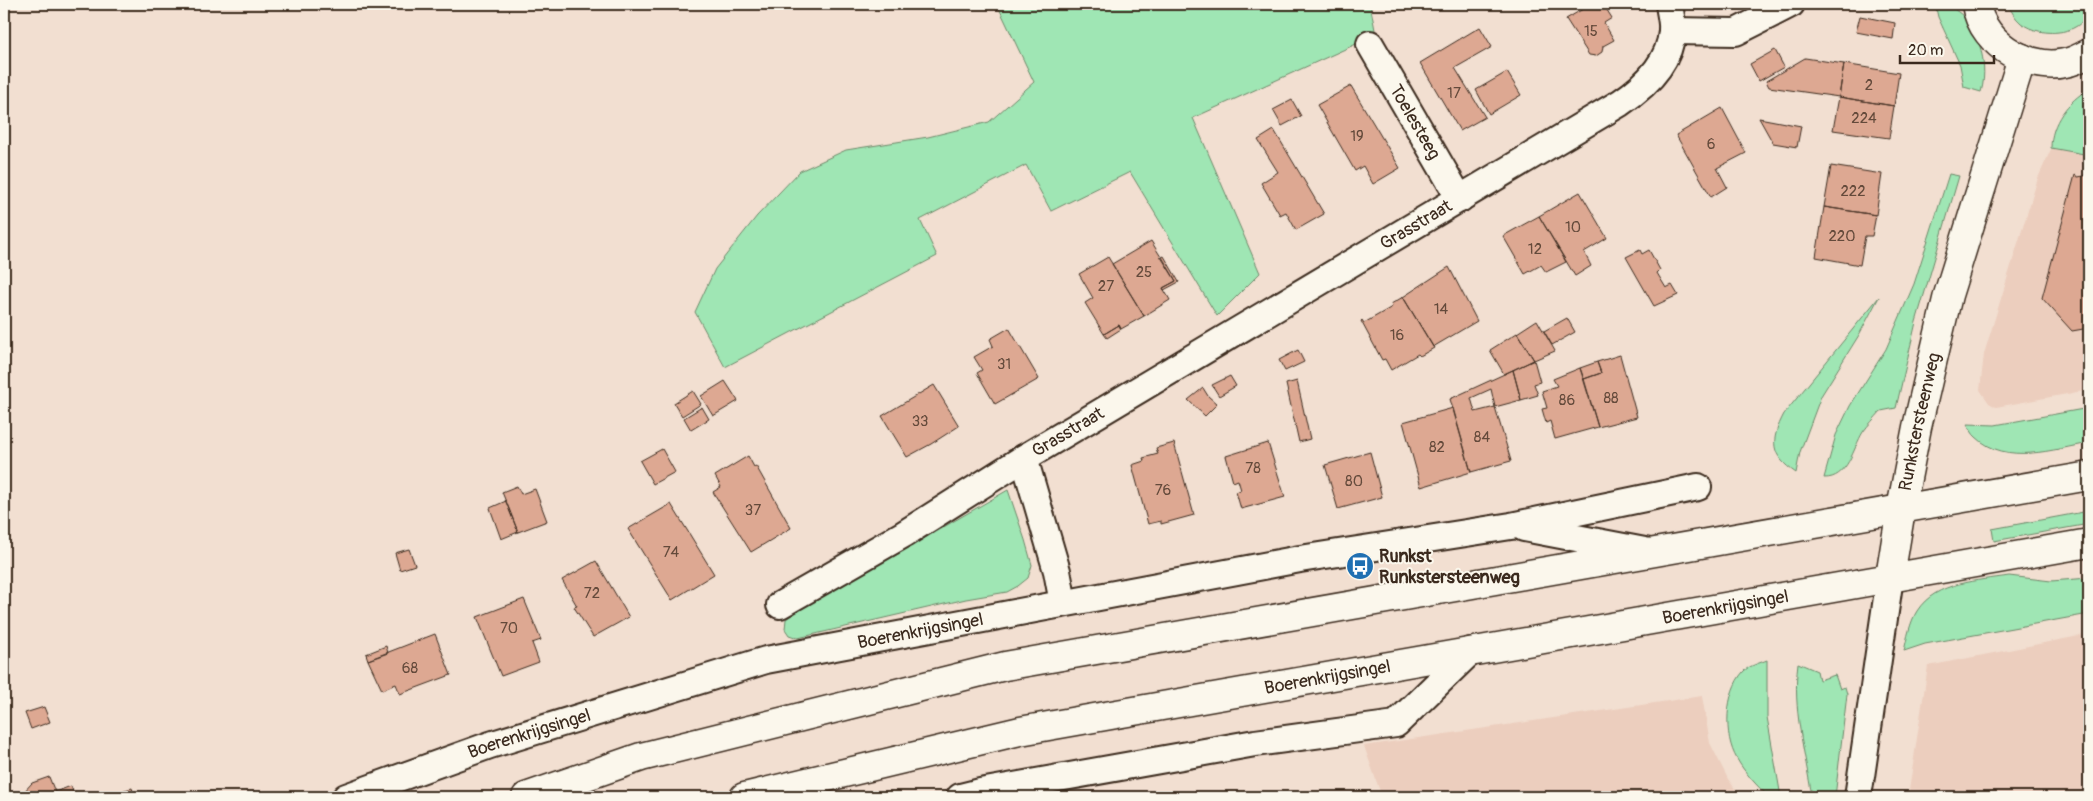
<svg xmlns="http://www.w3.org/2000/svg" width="2093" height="801" font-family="Pangolin,sans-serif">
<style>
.built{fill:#eccebe}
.green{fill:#9fe6b4;stroke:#6d8869}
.building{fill:#dda892;stroke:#3b2a1e;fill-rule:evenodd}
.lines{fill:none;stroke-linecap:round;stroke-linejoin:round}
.minor-casing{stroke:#3b2a1e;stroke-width:30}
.tertiary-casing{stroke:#3b2a1e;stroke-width:31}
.trunk-casing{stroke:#3b2a1e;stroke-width:31}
.minor{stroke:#fbf7ec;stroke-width:26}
.tertiary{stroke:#fbf7ec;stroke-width:28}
.trunk{stroke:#fbf7ec;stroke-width:28}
.labels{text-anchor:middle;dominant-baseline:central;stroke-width:4;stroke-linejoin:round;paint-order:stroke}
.number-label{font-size:15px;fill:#644a3b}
.street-label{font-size:18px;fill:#3b2a1e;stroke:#fbf7ec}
.poi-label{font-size:18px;font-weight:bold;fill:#3b2a1e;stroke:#fbf7ec;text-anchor:start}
</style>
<rect width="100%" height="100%" fill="#f2dfd1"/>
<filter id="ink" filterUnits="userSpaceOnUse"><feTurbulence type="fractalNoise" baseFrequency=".02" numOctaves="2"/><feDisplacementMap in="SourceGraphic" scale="10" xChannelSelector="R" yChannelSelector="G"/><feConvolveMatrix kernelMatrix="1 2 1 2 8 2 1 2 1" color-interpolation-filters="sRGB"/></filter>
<g filter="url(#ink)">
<path class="built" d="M2089 89V390L1996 407 1989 403 1980 390 1984 354 2038 178 2057 136Z
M2089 634V797H1908L1928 666Z
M1702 696 1710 743 1728 779 1741 797H1382L1364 746Z"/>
<path class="green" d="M997 4H1370L1376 35 1193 118 1260 273 1217 316 1130 172 1051 211 1026 165 920 220 937 256 725 367 695 312 715 269 757 216 800 171 846 150 928 137 989 122 1034 82Z
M1935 4C1974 4 1991 61 1981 92L1964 87 1960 65 1938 17Z
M2008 4H2089C2089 36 2041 39 2021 23 2015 18 2011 11 2008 4Z
M2089 89V136L2084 154 2051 148C2051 123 2068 101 2089 89Z
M1949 174 1959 176 1916 322 1896 408 1881 411C1875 418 1868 425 1863 432 1853 448 1848 479 1824 478L1836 435 1850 406 1886 349 1914 284Z
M1879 297 1859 335 1821 396 1800 452 1796 473C1770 455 1770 441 1784 414Z
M2089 408V443C2054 449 2006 466 1976 437 1972 434 1970 428 1967 424L1995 425Z
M1008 490 1025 540 1032 565 1028 578 1018 586 1007 592 966 599 798 638 789 635 785 629 786 619 799 610Z
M2089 511V524L1994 541 1992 529Z
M2009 576 2051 581 2089 578V614L1925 644 1904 651C1907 638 1910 622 1917 611 1936 581 1978 581 2009 576Z
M1767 660V717L1781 797H1769C1758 787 1744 772 1737 759 1723 736 1725 692 1743 672 1748 666 1760 663 1767 660Z
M1798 663 1817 671 1819 680 1835 675 1840 689 1845 687 1847 694 1835 797H1812C1805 752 1792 709 1798 663Z"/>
<path class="building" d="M1586 4H1603L1612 18 1604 23 1614 40 1603 46 1602 52 1596 56 1589 55 1566 19 1588 6Z
M1860 16 1895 23 1893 39 1856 32Z
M1480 27 1492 47 1455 68 1485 117 1460 131 1420 63Z
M1775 50 1784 67 1759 81 1750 64Z
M1805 58 1844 64 1839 97 1769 87 1766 81Z
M1844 64 1899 73 1894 106 1839 97Z
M1507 72 1521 95 1489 114 1476 90Z
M1351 86 1400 168 1373 184 1363 166 1355 171 1317 105Z
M1839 97 1894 106 1889 138 1833 130Z
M1292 100 1301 116 1282 126 1273 110Z
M1722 108 1746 153 1717 168 1727 187 1711 197 1676 135Z
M1759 118 1801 126 1797 147 1773 143Z
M1274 130 1324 214 1296 230 1286 212 1280 215 1261 183 1278 172 1258 140Z
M1831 166 1882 174 1876 215 1824 207Z
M2075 175 2078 177 2089 175V328L2072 331 2042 298Z
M1580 192 1607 238 1584 252 1591 266 1575 276 1539 216Z
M1824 207 1876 215 1872 236H1865L1860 265 1816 257Z
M1539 216 1566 262 1546 272 1541 265 1525 274 1503 236Z
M1151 241 1176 281 1163 288 1170 300 1144 316 1112 264Z
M1640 250 1642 254 1649 250 1660 270 1657 273 1666 288 1672 285 1678 295 1654 306 1626 257Z
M1164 256 1179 282 1164 290 1163 288 1176 281 1162 257Z
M1108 257 1144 316 1121 329 1119 325 1104 334 1085 303 1093 298 1079 274Z
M1449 267 1477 321 1433 347 1403 297Z
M1403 297 1434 348 1420 356 1418 354 1391 370 1385 359 1382 360 1361 321 1362 320 1364 323 1392 307 1391 304Z
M1567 318 1575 332 1552 345 1544 331Z
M1537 320 1555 351 1534 360 1517 333Z
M1119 325 1121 329 1107 338 1104 334Z
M1009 328 1039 379 995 404 977 373 982 370 974 357 993 346 990 339Z
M1517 333 1534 360 1504 374 1490 350Z
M1298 350 1304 362 1285 371 1279 360Z
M1620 355 1637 417 1598 427 1584 379 1601 373 1597 362Z
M1534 360 1540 382 1534 384 1538 395 1521 400 1513 370Z
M1597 362 1601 373 1584 379 1580 368Z
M1580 368 1598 427 1555 439 1550 421 1546 423 1542 409 1547 408 1542 391 1557 386 1553 379Z
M1513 370 1521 400 1495 407 1511 461 1471 472 1450 399ZM1491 389 1495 407 1475 412 1471 398Z
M1230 376 1236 386 1219 396 1212 385Z
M725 381 738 401 713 416 701 396Z
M1297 381 1310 439 1299 442 1286 384Z
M934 385 959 426 931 444 907 457 882 416Z
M1203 388 1208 396 1217 404 1205 416 1188 400Z
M693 391 701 404 682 416 674 403Z
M702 407 709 419 691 430 684 418Z
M1453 408 1471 472 1421 487 1403 422Z
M1174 443 1194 515 1161 524V521L1148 524 1132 465 1144 461 1143 458 1158 454 1156 448Z
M1268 443 1285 497 1241 509 1236 492 1241 490 1238 480 1233 482 1226 456Z
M662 449 675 472 653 484 640 461Z
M1370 452 1382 497 1338 509 1325 465Z
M748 456 754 467 756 466 791 528 751 552 713 492 721 487 715 476Z
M517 486 521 494 535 489 547 521 518 532 502 492Z
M506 501 518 532 501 539 490 508Z
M671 504 714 574 672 600 628 529Z
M409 549 415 565 400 570 395 553Z
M596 561 629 617 593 637 574 607 577 606 562 580Z
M524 599 541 640 532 643 539 662 501 676 477 617Z
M435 634 451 675 400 694 396 684 382 690 368 660Z
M386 646 388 653 368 660 366 654Z
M44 707 50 722 31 729 25 713Z
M49 777 55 792 71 786 75 797H22L21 795 32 783Z
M132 788 135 797H107V795Z"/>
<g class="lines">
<g class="minor-casing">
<g id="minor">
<path d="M1672 31 1736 32 1791 4"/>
<path id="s1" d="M1370 44 1460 199"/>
<path d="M1024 458 1057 571 1063 603"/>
<path d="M1524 528 1650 552"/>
<path id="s2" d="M780 605 904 534 1024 458 1620 103C1644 87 1670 63 1672 31 1673 23 1670 13 1669 4"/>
<path id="s3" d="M346 797 490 745 766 660 1300 559 1511 526 1698 487"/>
<path d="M960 797 980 792 1255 743 1396 724 1471 651"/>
<path d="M1858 797 1890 577"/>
</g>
</g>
<g class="tertiary-casing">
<g id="tertiary">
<path d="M1976 4C1982 46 2035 76 2075 60 2080 58 2085 55 2089 53"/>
<path id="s4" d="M1890 577 1901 509 1917 427 1948 295 2022 58"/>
</g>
</g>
<g class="trunk-casing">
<g id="trunk">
<path d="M526 797 641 757 1005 666 2089 476"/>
<path id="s5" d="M744 797 1020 731 2089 543"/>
</g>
</g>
<use href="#minor" class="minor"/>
<use href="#tertiary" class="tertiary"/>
<use href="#trunk" class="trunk"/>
</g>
</g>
<defs>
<g id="bus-disc" transform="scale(1.4375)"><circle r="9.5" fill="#1f6fb2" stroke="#fbf7ec"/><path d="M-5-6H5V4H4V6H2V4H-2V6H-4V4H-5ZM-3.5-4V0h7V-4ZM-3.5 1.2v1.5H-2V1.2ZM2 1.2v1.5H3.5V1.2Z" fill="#fff"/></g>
</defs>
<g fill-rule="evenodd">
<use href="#bus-disc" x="1360" y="566"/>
</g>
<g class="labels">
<g class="number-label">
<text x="1591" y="31">15</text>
<text x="1869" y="85">2</text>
<text x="1454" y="93">17</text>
<text x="1864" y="118">224</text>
<text x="1357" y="136">19</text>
<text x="1711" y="144">6</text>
<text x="1853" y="191">222</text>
<text x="1573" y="227">10</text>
<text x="1842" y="236">220</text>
<text x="1535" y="249">12</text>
<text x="1144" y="272">25</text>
<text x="1106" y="286">27</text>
<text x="1441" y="309">14</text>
<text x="1397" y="335">16</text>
<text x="1004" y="364">31</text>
<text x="1611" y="398">88</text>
<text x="1567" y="400">86</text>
<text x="920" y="421">33</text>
<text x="1482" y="437">84</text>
<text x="1437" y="447">82</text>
<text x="1253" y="468">78</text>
<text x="1354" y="481">80</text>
<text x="1163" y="490">76</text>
<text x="753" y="510">37</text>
<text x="671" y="552">74</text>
<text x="592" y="593">72</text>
<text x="509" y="628">70</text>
<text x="410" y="668">68</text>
</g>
<g class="street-label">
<text stroke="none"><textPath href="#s1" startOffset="90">Toelesteeg</textPath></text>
<text stroke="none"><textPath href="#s2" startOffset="741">Grasstraat</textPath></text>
<text stroke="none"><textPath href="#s4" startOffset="158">Runkstersteenweg</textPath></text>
<text stroke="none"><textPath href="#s2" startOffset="336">Grasstraat</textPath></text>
<text stroke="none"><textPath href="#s5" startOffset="1000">Boerenkrijgsingel</textPath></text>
<text stroke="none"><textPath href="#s3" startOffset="599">Boerenkrijgsingel</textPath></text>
<text stroke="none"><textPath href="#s5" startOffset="596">Boerenkrijgsingel</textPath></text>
<text stroke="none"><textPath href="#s3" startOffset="194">Boerenkrijgsingel</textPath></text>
</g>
<g class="poi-label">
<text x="1379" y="556">Runkst<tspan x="1379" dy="21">Runkstersteenweg</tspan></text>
</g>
</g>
<rect width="2093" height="801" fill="none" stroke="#fbf7ec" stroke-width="20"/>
<rect x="10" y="10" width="2073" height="781" fill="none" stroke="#3b2a1e" stroke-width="2" filter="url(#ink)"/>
<path d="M1900 55v8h94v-8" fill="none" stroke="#3b2a1e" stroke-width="2.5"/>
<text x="1908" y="55" font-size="15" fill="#3b2a1e" stroke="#fbf7ec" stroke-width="4" paint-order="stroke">20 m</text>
</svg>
